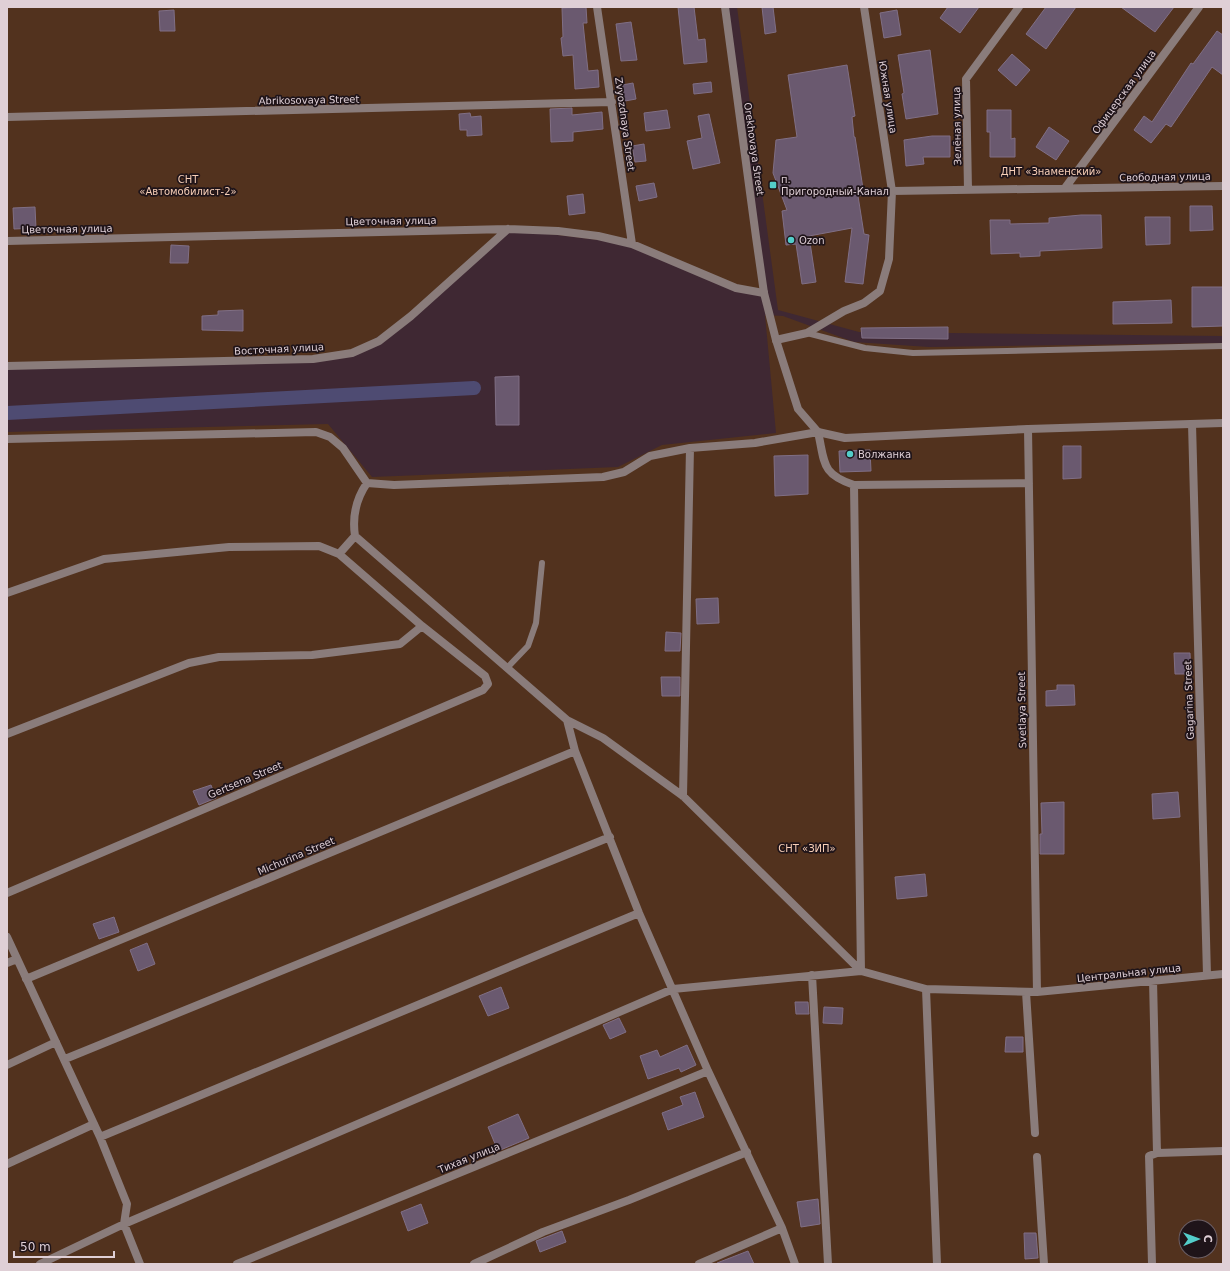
<svg xmlns="http://www.w3.org/2000/svg" width="1230" height="1271" font-family="'DejaVu Sans',sans-serif">
<style>
.green{fill:#52321e;fill-rule:evenodd}
.lines{fill:none;stroke-linecap:round;stroke-linejoin:round}
.canal{stroke:#4e4b72;stroke-width:14}
.building{fill:#6a596f;stroke:#806f85}
.service{stroke:#8a7c7b;stroke-width:6}
.minor{stroke:#8a7c7b;stroke-width:8}
.tertiary{stroke:#8a7c7b;stroke-width:8}
.poi-dot{fill:#53cdca;stroke:#1f1419;stroke-width:1.5}
.labels{text-anchor:middle;dominant-baseline:central;stroke-width:3.5;stroke-linejoin:round;paint-order:stroke}
.street-label{font-size:10px;fill:#dfcfd6;stroke:#1f1419}
.park-label{font-size:10px;fill:#f9d0b8;stroke:#1f1419}
.poi-label{font-size:10px;fill:#dfcfd6;stroke:#1f1419;text-anchor:start}
</style>
<rect width="100%" height="100%" fill="#3f2833"/>
<path class="green" d="M7 7H725L764 293 736 288 632 244 508 229 411 316 352 353 313 359 7 366Z
M737 7H1223V336L859 332 778 310Z
M765 315 783 316 854 342 929 347 1223 343V1264H7V432L328 424 372 477 618 467 662 445 776 433ZM1186 1227H1210V1251H1186Z"/>
<g class="lines">
<path class="canal" d="M7 413 474 388"/>
</g>
<path class="building" d="M586 7 587 23H583L588 71 598 70 599 87 575 89 573 55 563 56 561 38 563 37 562 8Z
M678 7H694L698 40 705 39 707 62 684 64Z
M762 7H773L776 32 765 34Z
M948 7H979L960 33 940 18Z
M1046 7H1076L1046 49 1026 34Z
M1121 7H1174L1155 32Z
M174 10 175 31H160L159 11Z
M897 10 901 35 884 38 880 13Z
M631 22 637 60 621 61 616 24Z
M1217 31 1223 35V75L1212 67 1171 127 1166 124 1151 143 1134 130 1144 116 1152 122 1191 63 1193 64Z
M930 50 938 114 906 119 902 94 904 93 898 55Z
M1012 54 1030 70 1016 86 998 70Z
M847 65 855 116 852 117 854 137H855L864 195 858 196 864 234 869 235 863 284 845 282 852 228 809 236 816 282 802 284 796 244 786 245 782 211 787 210 773 173 776 140 797 137 788 75Z
M711 82 712 92 694 94 693 84Z
M633 83 636 99 625 101 622 85Z
M572 108V115L602 112 603 129 573 132V141L551 142 550 109Z
M667 110 670 128 646 131 644 113Z
M987 110H1011V139L1015 138V157H990V132H987Z
M470 113 471 117 481 116 482 135 467 136V130H460L459 114Z
M709 114 720 163 693 169 687 141 702 138 698 116Z
M1049 127 1069 141 1056 160 1036 147Z
M932 136H950V157H923L924 164 906 166 904 140Z
M644 144 646 161 635 162 632 146Z
M654 183 657 197 639 201 636 186Z
M583 194 585 213 569 215 567 196Z
M1190 206H1212L1213 230 1190 231Z
M35 207 36 228 14 229 13 208Z
M1081 215H1101L1102 248 1040 251V256L1020 257V253L991 254 990 220H1010V224L1049 223V218Z
M1145 217H1170V244L1146 245Z
M171 245 189 246 188 263H170Z
M1192 287H1223V326L1192 327Z
M1171 300 1172 323 1113 324V302Z
M243 310V331L202 330V316L218 315V311Z
M948 327V339L862 338 861 328Z
M519 376V425H496L495 377Z
M1063 446H1081V478L1063 479Z
M870 450 871 471 840 472 839 451Z
M808 455V494L775 496 774 456Z
M718 598 719 623 697 624 696 599Z
M666 632 681 633 680 651H665Z
M1174 653H1190L1191 674H1175Z
M661 677H680V696H662Z
M1057 685H1074L1075 705 1046 706V691L1057 690Z
M211 785 216 798 199 805 193 791Z
M1178 792 1180 817 1153 819 1152 794Z
M1064 802V854H1040V834H1042L1041 803Z
M925 874 927 896 897 899 895 877Z
M114 917 119 932 99 939 93 924Z
M147 943 155 964 138 971 130 950Z
M501 987 509 1008 488 1016 479 996Z
M795 1002H808L809 1014H796Z
M824 1007 843 1008 842 1024 823 1023Z
M619 1018 626 1032 610 1039 603 1025Z
M1006 1037H1023V1052H1005Z
M687 1045 696 1065 681 1072 679 1068 648 1079 640 1056 657 1050 660 1057Z
M695 1092 704 1117 668 1130 662 1113 683 1105 680 1097Z
M518 1114 529 1138 498 1151 488 1127Z
M818 1199 820 1224 801 1227 797 1202Z
M421 1204 428 1223 408 1231 401 1212Z
M562 1231 566 1242 540 1252 536 1241Z
M1024 1233H1036L1038 1258 1025 1259Z
M748 1251 754 1264H717V1263Z"/>
<g class="lines">
<path class="service" d="M807 333 865 348 913 353 1223 346
M507 668 528 646 536 623 542 563"/>
<path class="minor" d="M597 7 632 244
M7 117 612 102
M1065 188 1199 7
M968 190 966 79 1019 7
M892 191 1223 186
M7 241 508 229 558 231 598 236 632 244 736 288 764 293
M776 340 807 333 844 311 864 303 880 291 889 259 892 191 864 7
M7 366 313 359 352 353 379 341 411 316 508 229
M1192 424 1207 975
M1028 429 1037 992
M7 439 316 432 330 437 343 448 367 483 394 485 603 477 624 472 650 456 690 448 755 443 818 432C825 463 821 474 854 485L861 971
M367 483C356 499 352 516 355 536L567 720 575 751 639 913 708 1071 782 1228 795 1264
M854 485 1029 483
M7 593 104 559 229 547 319 546 339 554 355 536
M567 720 603 738 683 796 861 971
M7 734 189 663 219 657 312 655 400 644 422 626
M683 796 690 448
M7 893 483 690 488 684 485 676 422 626 339 554
M7 937 100 1137 127 1204 124 1224 140 1264
M7 963 17 959
M812 975 828 1264
M26 979 575 751
M1153 980 1157 1153
M926 989 937 1264
M1026 992 1035 1133
M65 1059 610 837
M7 1065 56 1042
M100 1137 639 913
M1037 1157 1044 1264
M7 1164 94 1124
M40 1264 124 1224 673 989 861 971 926 989 1037 992 1223 974
M237 1264 708 1071
M474 1264 543 1232 629 1200 747 1152
M699 1264 782 1228
M1152 1264 1149 1156 1157 1153 1223 1151"/>
<path class="tertiary" d="M725 7 756 237 764 293 776 340 798 409 818 432 845 438 1028 429 1223 423"/>
</g>
<g class="poi-dot">
<rect x="769" y="181" width="8" height="8" rx="2"/>
<circle cx="791" cy="240" r="4"/>
<circle cx="850" cy="454" r="4"/>
</g>
<g class="labels">
<g class="street-label">
<text transform="translate(1124 92) rotate(-54)">Офицерская улица</text>
<text transform="translate(888 97) rotate(81)">Южная улица</text>
<text transform="translate(309 100) rotate(-1)">Abrikosovaya Street</text>
<text transform="translate(625 124) rotate(82)">Zvyozdnaya Street</text>
<text transform="translate(957 126) rotate(-91)">Зелёная улица</text>
<text transform="translate(754 149) rotate(82)">Orekhovaya Street</text>
<text transform="translate(1165 177) rotate(-1)">Свободная улица</text>
<text transform="translate(391 221) rotate(-1)">Цветочная улица</text>
<text transform="translate(67 229) rotate(-1)">Цветочная улица</text>
<text transform="translate(279 349) rotate(-3)">Восточная улица</text>
<text transform="translate(1189 700) rotate(-92)">Gagarina Street</text>
<text transform="translate(1022 710) rotate(-91)">Svetlaya Street</text>
<text transform="translate(245 780) rotate(-23)">Gertsena Street</text>
<text transform="translate(296 856) rotate(-23)">Michurina Street</text>
<text transform="translate(1129 973) rotate(-6)">Центральная улица</text>
<text transform="translate(469 1158) rotate(-22)">Тихая улица</text>
</g>
<g class="park-label">
<text x="1051" y="171">ДНТ «Знаменский»</text>
<text x="188" y="179">СНТ<tspan x="188" dy="12">«Автомобилист-2»</tspan></text>
<text x="807" y="848">СНТ «ЗИП»</text>
</g>
<g class="poi-label">
<text x="781" y="179">п.<tspan x="781" dy="12">Пригородный-Канал</tspan></text>
<text x="799" y="240">Ozon</text>
<text x="858" y="454">Волжанка</text>
</g>
</g>
<rect width="1230" height="1271" fill="none" stroke="#dfcfd6" stroke-width="16"/>
<g transform="translate(1198 1239) rotate(89)"><circle r="19" fill="#1f1419" stroke="#6c5f65"/>
<path d="M0-3L7 15L0 10L-7 15Z" fill="#53cdca"/>
<text y="-6" font-size="11" font-weight="bold" text-anchor="middle" fill="#dfcfd6">С</text>
</g>
<path d="M14 1251v6h100v-6" fill="none" stroke="#dfcfd6" stroke-width="2"/>
<text x="20" y="1251" font-size="12" fill="#dfcfd6" stroke="#1f1419" stroke-width="3" paint-order="stroke">50 m</text>
</svg>
